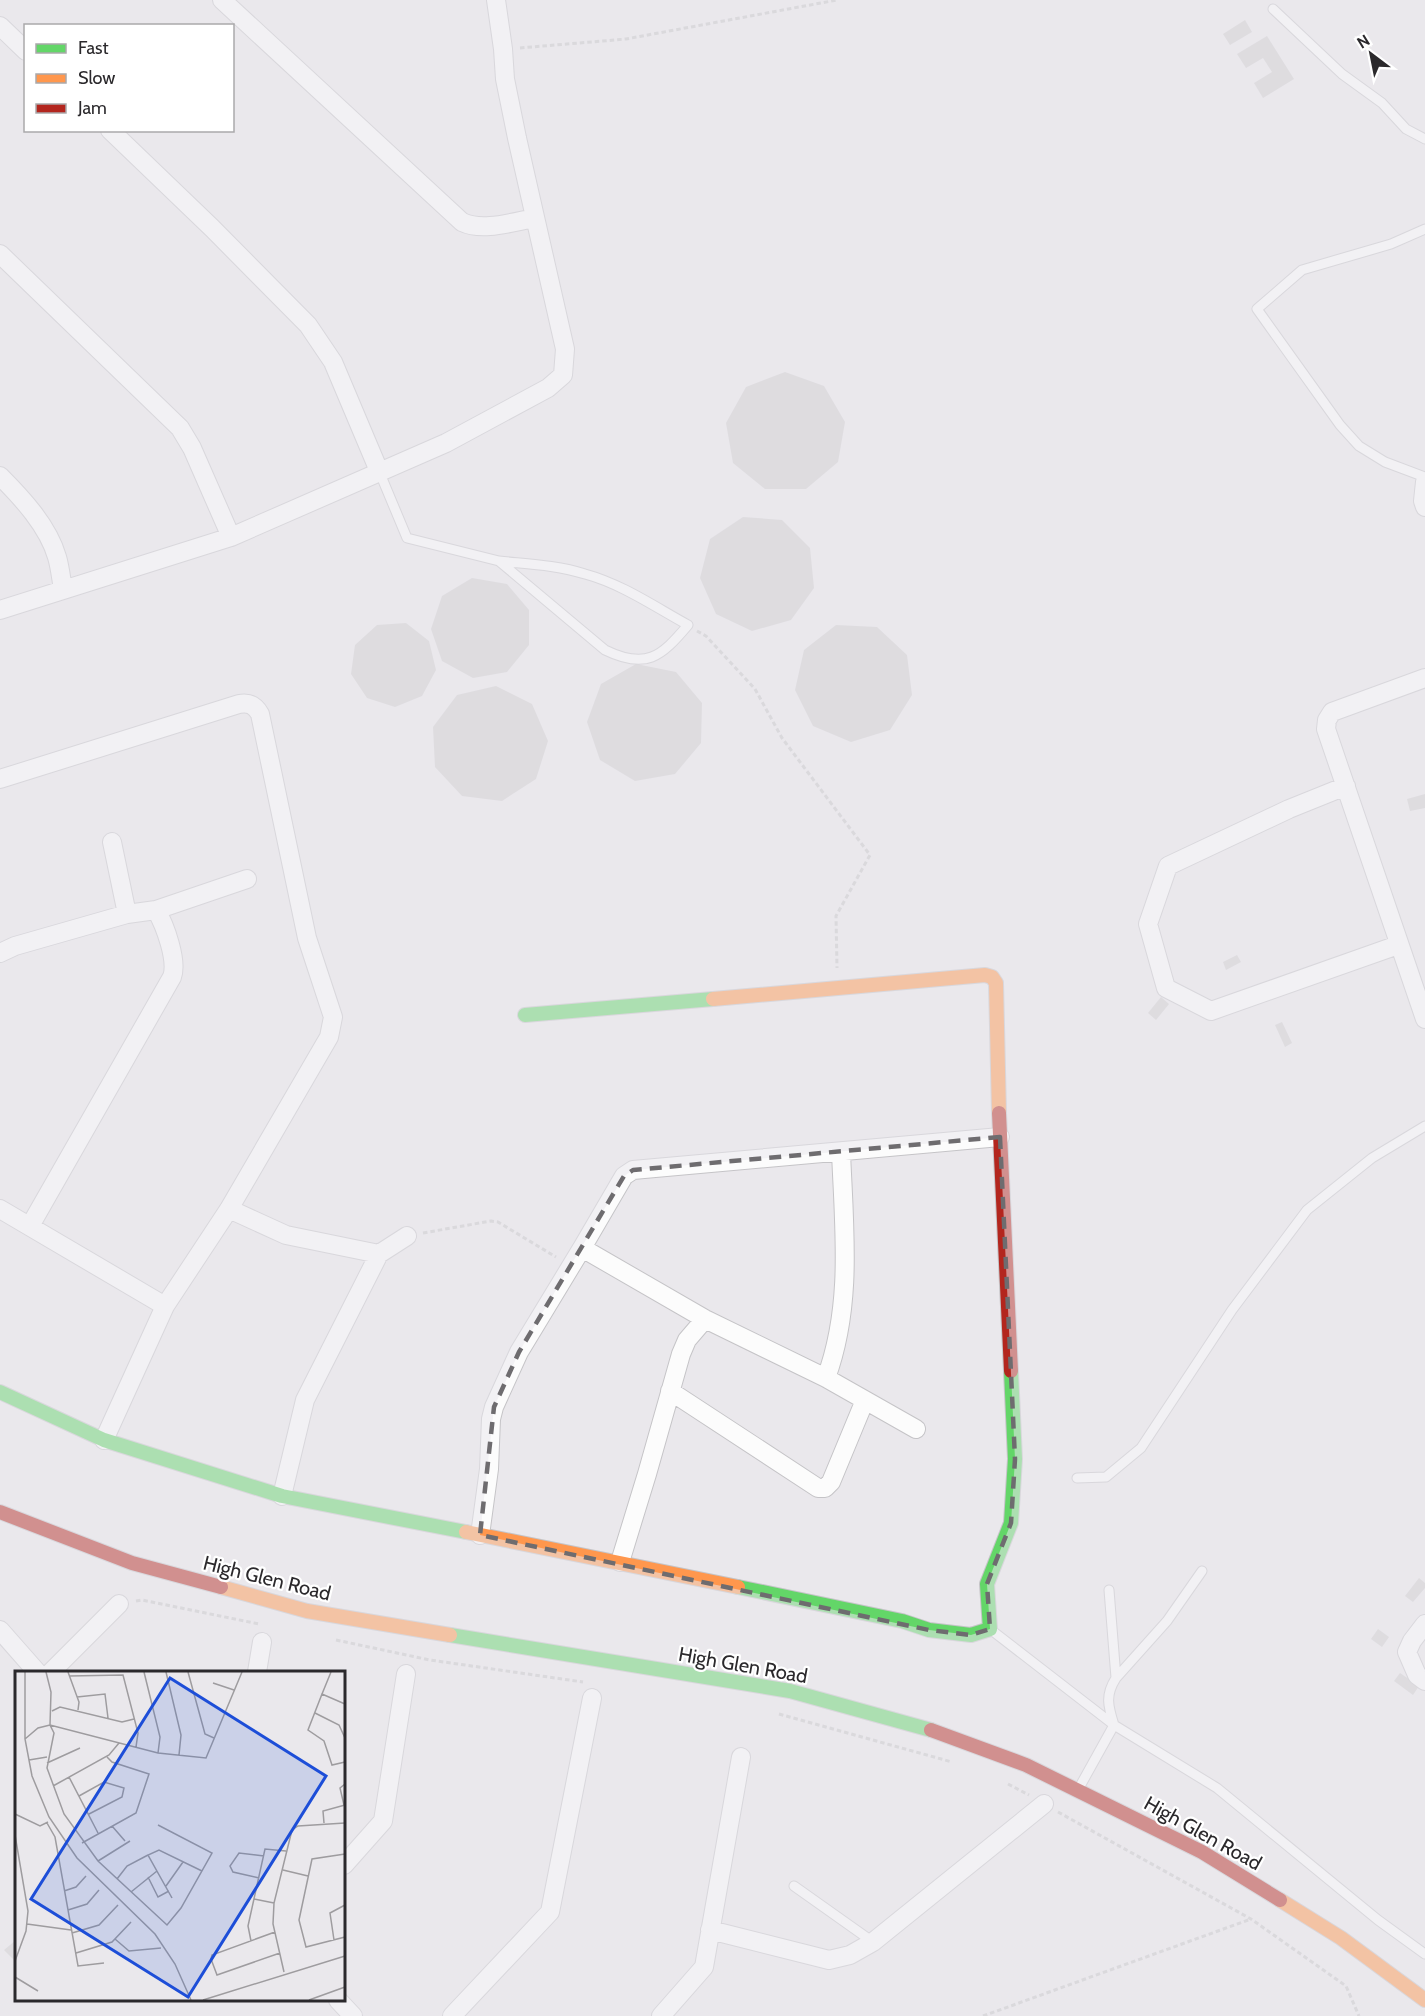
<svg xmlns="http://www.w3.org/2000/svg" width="1425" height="2016" font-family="Cabin,sans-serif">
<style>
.building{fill:#d1cfcf}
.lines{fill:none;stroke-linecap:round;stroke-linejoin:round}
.lane-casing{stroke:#c5c4c7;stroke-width:11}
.street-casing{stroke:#c5c4c7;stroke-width:20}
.fast-casing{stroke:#c5c4c7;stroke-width:16}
.slow-casing{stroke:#c5c4c7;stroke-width:16}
.jam-casing{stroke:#c5c4c7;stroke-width:16}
.path{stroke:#c8c7c8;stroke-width:3;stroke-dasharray:4.5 3;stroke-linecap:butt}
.lane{stroke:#fcfcfc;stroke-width:9}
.street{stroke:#fcfcfc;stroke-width:18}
.fast{stroke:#63d668;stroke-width:14}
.slow{stroke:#ff974d;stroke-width:14}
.jam{stroke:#b3261e;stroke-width:14}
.marked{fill:none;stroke:#6e6c6f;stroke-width:4.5;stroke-dasharray:12 8;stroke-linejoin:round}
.labels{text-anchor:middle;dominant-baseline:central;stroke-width:4.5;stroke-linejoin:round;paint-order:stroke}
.street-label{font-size:20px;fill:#2b292c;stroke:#fff}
.inset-road{fill:none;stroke:#9e9c9f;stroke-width:1.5}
.view{fill:#1d4ed8;fill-opacity:0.15;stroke:#1d4ed8;stroke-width:3}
.inset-edge{fill:none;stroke:#2b292c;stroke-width:3}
</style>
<rect width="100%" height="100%" fill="#eae8ec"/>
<path class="building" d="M1245 20 1252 32 1230 45 1223 34Z
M1267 36 1294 79 1263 98 1254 83 1272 72 1263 58 1246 68 1237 54Z
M785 372 824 386 845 422 838 462 806 489H765L733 463 726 423 746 387Z
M743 517 782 520 810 548 814 588 791 620 752 631 716 614 700 578 710 539Z
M472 578 507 584 529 610V645L507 672 473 678 442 661 431 629 442 596Z
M406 623 429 641 436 670 422 696 395 707 367 698 351 674 355 645 377 625Z
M836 625 877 627 907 655 912 695 890 730 851 742 813 726 795 690 804 650Z
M636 664 676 672 702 703 701 743 675 774 635 781 600 760 587 722 601 684Z
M496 686 532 704 548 741 536 779 502 801 462 796 435 767 433 727 457 695Z
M1425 794V808L1410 811 1407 799Z
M1237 955 1241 962 1226 970 1223 962Z
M1161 997 1169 1004 1156 1020 1148 1013Z
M1282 1022 1292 1043 1285 1047 1275 1025Z
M1419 1578 1425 1583V1588L1413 1602 1405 1596Z
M1378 1629 1389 1637 1382 1647 1371 1639Z
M1400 1673 1419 1686 1413 1695 1394 1681Z
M16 1940V1962L4 1950Z"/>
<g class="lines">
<g class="lane-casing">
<path id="lane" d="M1273 9 1342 74 1382 103 1406 129 1425 139
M1425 229 1391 244 1302 270 1257 309 1340 425 1359 446 1385 462 1425 477
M379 471 407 538 499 561 605 650C646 670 661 657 688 625 655 607 622 584 585 574 557 565 527 564 499 561
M1077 1478 1106 1477 1141 1448 1232 1310 1307 1210 1372 1158 1425 1126
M1109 1590 1116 1678
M990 1629 1114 1725 1217 1788 1378 1920 1425 1954
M1079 1788 1114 1725C1108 1706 1105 1695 1116 1678L1167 1621 1202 1571
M794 1886 873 1942"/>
</g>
<g class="street-casing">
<path id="street" d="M222 0 462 222C483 232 512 222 535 218
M0 26 26 51
M110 130 212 228 308 325 333 362 379 471
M0 254 180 428 192 448 231 537
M0 476C22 498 48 526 57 557 60 567 61 578 63 589
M1425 482 1423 501 1425 507
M0 610 231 537 446 443 548 388 563 375 565 349 517 138 505 79 503 49 496 0
M1425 678 1332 712 1327 720 1326 729 1425 1019
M0 779 239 704C249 702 255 705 260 714L307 938 333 1017 329 1037 229 1209 165 1306 104 1440
M1346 786 1289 809 1168 866 1148 924 1166 988 1211 1011 1398 945
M112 842 127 914
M156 910 247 879
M0 953 15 946 127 914 156 910C165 925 178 961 172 977L30 1226
M0 1209 165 1306
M229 1209 286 1235 379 1254
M826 1378C853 1305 844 1228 841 1152
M670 1391 818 1488H825L831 1482 865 1400
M916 1429 826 1378 705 1319 582 1248 624 1176 633 1170 1000 1137
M282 1496 305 1400 379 1254 407 1236
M480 1535 489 1469 491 1419 494 1407 519 1352 582 1248
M620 1562 647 1474 681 1354 687 1340 705 1319
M1425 1624 1412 1641 1407 1652 1417 1675 1425 1681
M0 1630 37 1672
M51 1672 119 1604
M257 1672 262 1642
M344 1865 383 1821 406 1674
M710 1930 829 1960 850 1955 873 1942 1044 1804
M338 2000 353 2016
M452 2016 550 1912 592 1698
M661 2016 704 1967 741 1757"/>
</g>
<g class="fast-casing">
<path id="fast" d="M525 1015 713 999
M0 1392 104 1440 282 1496 466 1532
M738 1587 902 1621 929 1630 971 1635 990 1629 987 1584 1011 1523 1015 1459 1011 1371
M450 1635 790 1691 931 1730"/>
</g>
<g class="slow-casing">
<path id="slow" d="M713 999 985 975 992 977 996 983 999 1113
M466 1532 738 1587
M221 1587 307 1611 450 1635
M1280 1900 1341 1938 1425 2000"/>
</g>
<g class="jam-casing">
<path id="jam" d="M999 1113 1011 1371
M0 1512 132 1563 221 1587
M931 1730 1026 1765 1202 1852 1280 1900"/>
</g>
<path class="path" d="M520 48 626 39 837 0
M697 631 706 636 755 689 782 738 870 855 836 916 837 968
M423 1233 491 1221 498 1222 556 1257
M136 1601 142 1600 259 1624
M336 1640 430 1660 583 1682
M779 1714 952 1762
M1008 1784 1029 1795
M1058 1812 1251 1919 1346 1986 1359 2016
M983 2016 1251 1919"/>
<use href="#lane" class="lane"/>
<use href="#street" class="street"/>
<use href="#fast" class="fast"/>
<use href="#slow" class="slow"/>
<use href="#jam" class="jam"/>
</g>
<path d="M0 0H1425V2016H0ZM1000 1137 1015 1459 1011 1523 987 1584 990 1629 971 1635 929 1630 480 1535 494 1407 519 1352 624 1176 633 1170Z" fill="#eae8ec" fill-opacity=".55" fill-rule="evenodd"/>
<path class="marked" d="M1000 1137 1015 1459 1011 1523 987 1584 990 1629 971 1635 929 1630 480 1535 494 1407 519 1352 624 1176 633 1170Z"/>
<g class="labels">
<g class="street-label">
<text transform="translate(267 1578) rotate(14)">High Glen Road</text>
<text transform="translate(743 1665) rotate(10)">High Glen Road</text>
<text transform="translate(1203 1833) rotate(29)">High Glen Road</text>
</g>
</g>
<g transform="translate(15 1671)">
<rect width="330" height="330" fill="#eae8ec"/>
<path class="inset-road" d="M10 1V68L17 105 34 146 62 187 140 263 160 293 176 329M31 1 36 21 35 54 39 62 32 97 49 143 83 190 152 254 166 237 197 182 143 154M53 1 64 31 63 39M129 1 145 66 143 82M151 1 166 64 164 84M173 1 190 63 199 67M54 5 108 4 123 62 121 76M198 12 219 19M307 23 316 1M62 26 90 23 93 47M330 33 307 23 293 59 309 70 317 94 330 91M37 40 45 36 107 51 119 48M300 42 324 54 330 67M10 68 23 57 35 54 143 82 191 87 227 1M14 89 32 86M32 92 65 77M54 106 83 162M38 115 94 84 104 72M64 125 89 111 109 117 107 126 74 143M329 134 325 117 330 113M0 143 25 155 33 151M32 152 40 166 63 295 89 292M309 152 308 140 330 134M97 155 110 170M0 164 13 240 11 260 0 290M67 172 121 142 134 103 97 91 92 86M330 183 297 188 284 249 291 276 330 266M83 190 115 170M268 199 293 205M133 206 143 226 154 220M244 207 218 201 215 195 224 182 249 185M102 208 112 195 133 184M151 215 168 191M49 220 61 216 71 205M116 221 142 200M157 227 133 184 144 179 187 200M239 228 259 232M53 239 72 233 84 219M12 253 56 259M260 261 197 284 196 288 202 304 265 282M57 262 84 254 103 234M100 268 114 280 146 277M319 269 315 242 330 234M236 270 233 255 250 178 271 180M61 282 97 271 116 251M269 301 258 253 259 232 277 159 283 155 330 152M0 306 23 320M188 329 330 285M294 329 330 316"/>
<path class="view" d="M155 7 311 105 173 326 16 228Z"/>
<rect width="330" height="330" class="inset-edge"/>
</g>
<rect x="24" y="24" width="210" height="108" fill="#ffffff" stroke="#aaa9ab" stroke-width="1.5"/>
<rect x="36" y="44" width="30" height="9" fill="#63d668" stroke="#aaa9ab" stroke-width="1.5"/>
<text x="78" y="54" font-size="18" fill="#2b292c">Fast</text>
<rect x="36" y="74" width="30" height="9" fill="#ff974d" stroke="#aaa9ab" stroke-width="1.5"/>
<text x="78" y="84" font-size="18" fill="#2b292c">Slow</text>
<rect x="36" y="104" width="30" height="9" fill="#b3261e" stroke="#aaa9ab" stroke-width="1.5"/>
<text x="78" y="114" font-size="18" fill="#2b292c">Jam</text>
<g transform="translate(1371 54) rotate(328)" stroke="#ffffff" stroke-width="4.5" paint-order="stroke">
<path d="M0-4.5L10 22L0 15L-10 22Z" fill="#2b292c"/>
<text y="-9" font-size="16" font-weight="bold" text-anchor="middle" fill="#2b292c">N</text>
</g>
</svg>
